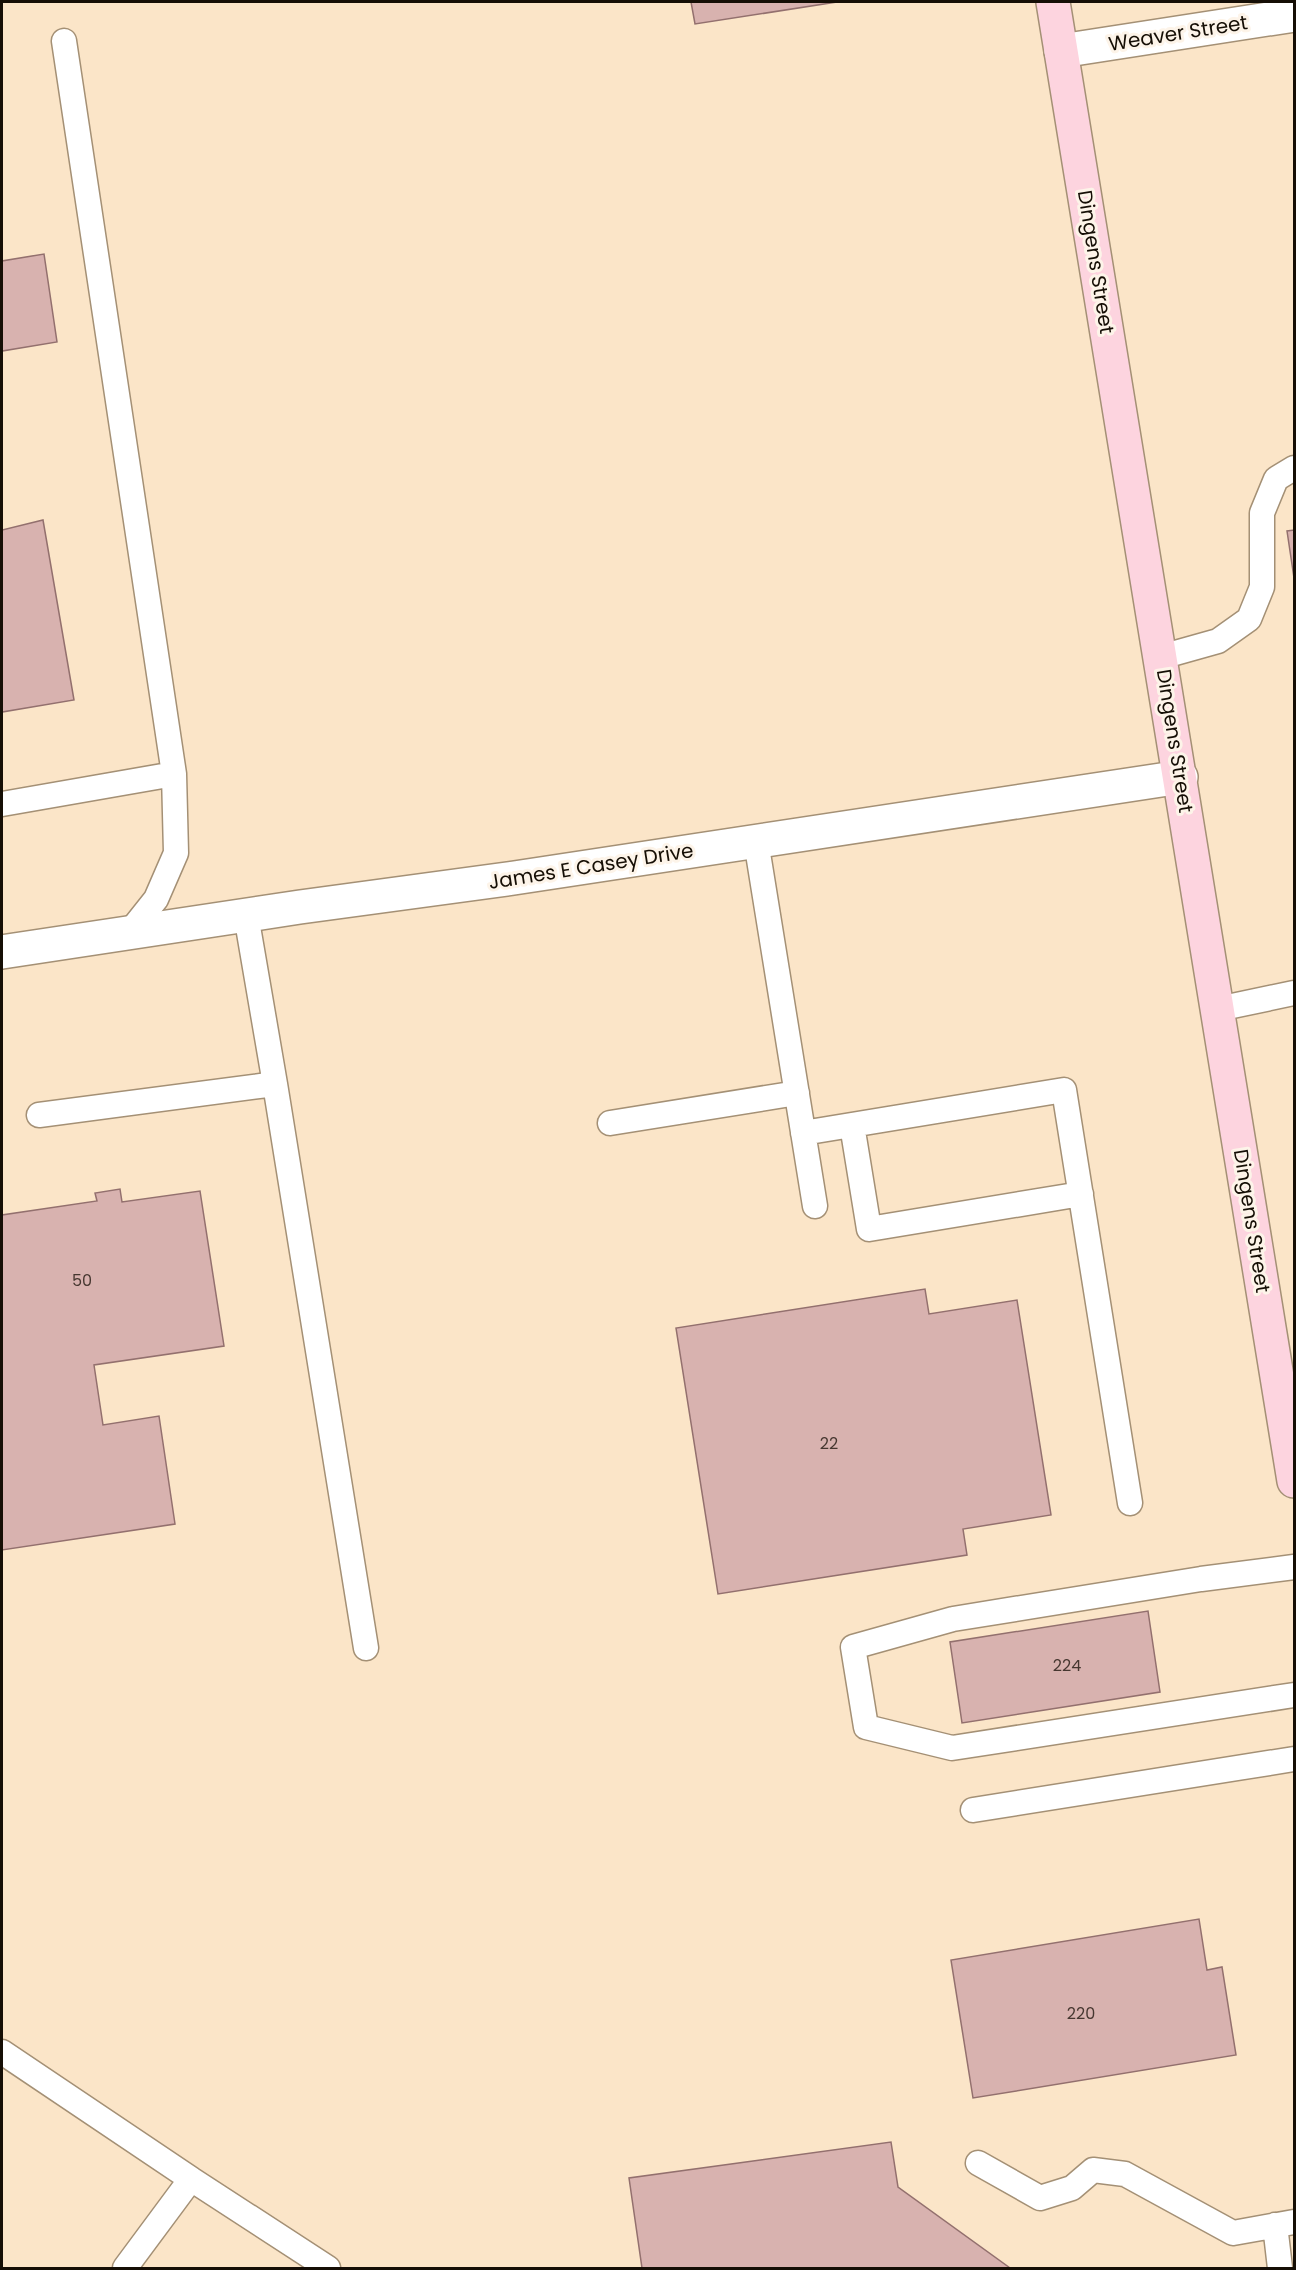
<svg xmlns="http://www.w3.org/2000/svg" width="1296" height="2270" font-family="Poppins,sans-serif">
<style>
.building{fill:#d8b2af;stroke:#93706e;stroke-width:1.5}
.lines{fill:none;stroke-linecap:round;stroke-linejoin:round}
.lane-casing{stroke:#a49075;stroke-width:27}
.street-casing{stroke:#a49075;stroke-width:36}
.secondary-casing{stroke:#a49075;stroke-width:36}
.lane{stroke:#fff;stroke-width:24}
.street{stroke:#fff;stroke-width:33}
.secondary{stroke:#fdd4df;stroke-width:33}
.labels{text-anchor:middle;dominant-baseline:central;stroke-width:6;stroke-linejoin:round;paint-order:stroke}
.number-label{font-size:16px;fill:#463730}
.street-label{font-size:20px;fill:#150e05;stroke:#fdf4e9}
</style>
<rect width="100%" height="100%" fill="#fbe5c8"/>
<path class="building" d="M691 2H837L695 24Z
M44 254 57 342 2 351V261Z
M43 520 74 700 2 712V530Z
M1294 530V578L1287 531Z
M120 1189 122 1202 200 1191 224 1346 94 1365 103 1425 159 1416 175 1524 2 1550V1215L97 1201 95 1193Z
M925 1289 929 1314 1017 1300 1051 1515 963 1529 967 1555 718 1594 676 1328Z
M1148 1611 1160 1692 962 1723 950 1642Z
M1199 1919 1207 1970 1222 1967 1236 2055 973 2098 951 1960Z
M891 2142 898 2187 1010 2268H642L629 2178Z"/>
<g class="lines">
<g class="lane-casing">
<path id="lane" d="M1161 657 1218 641 1249 619 1262 587V513L1276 479 1294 468
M2 804 174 774 64 41
M756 841 815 1206
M129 933 156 899 176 853 174 774
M1218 1009 1294 993
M275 1084 366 1648
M39 1115 275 1084 246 915
M610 1123 797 1093
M852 1125 869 1229 1081 1194
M803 1133 1064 1090 1130 1503
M1294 1567 1201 1579 953 1619 853 1647 866 1727 952 1748 1294 1695
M973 1810 1294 1759
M2 2052 191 2179 125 2268
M978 2163 1040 2198 1072 2188 1093 2170 1125 2174 1233 2233 1294 2222
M191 2179 328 2268
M1275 2225 1280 2268"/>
</g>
<g class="street-casing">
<path id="street" d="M1061 51 1294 15
M2 952 300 907 514 878 1181 777"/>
</g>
<g class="secondary-casing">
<path id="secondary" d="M1053 2 1294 1481"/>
</g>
<use href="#lane" class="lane"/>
<use href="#street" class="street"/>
<use href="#secondary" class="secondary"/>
</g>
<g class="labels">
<g class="number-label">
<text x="82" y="1280">50</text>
<text x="829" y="1443">22</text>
<text x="1067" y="1665">224</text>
<text x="1081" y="2013">220</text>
</g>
<g class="street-label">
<text transform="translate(1178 33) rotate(-9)">Weaver Street</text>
<text transform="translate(1096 262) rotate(81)">Dingens Street</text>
<text transform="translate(1175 741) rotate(81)">Dingens Street</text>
<text transform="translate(591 866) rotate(-9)">James E Casey Drive</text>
<text transform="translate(1252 1221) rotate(81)">Dingens Street</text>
</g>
</g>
<rect width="1296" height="2270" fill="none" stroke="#150e05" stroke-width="6"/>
</svg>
